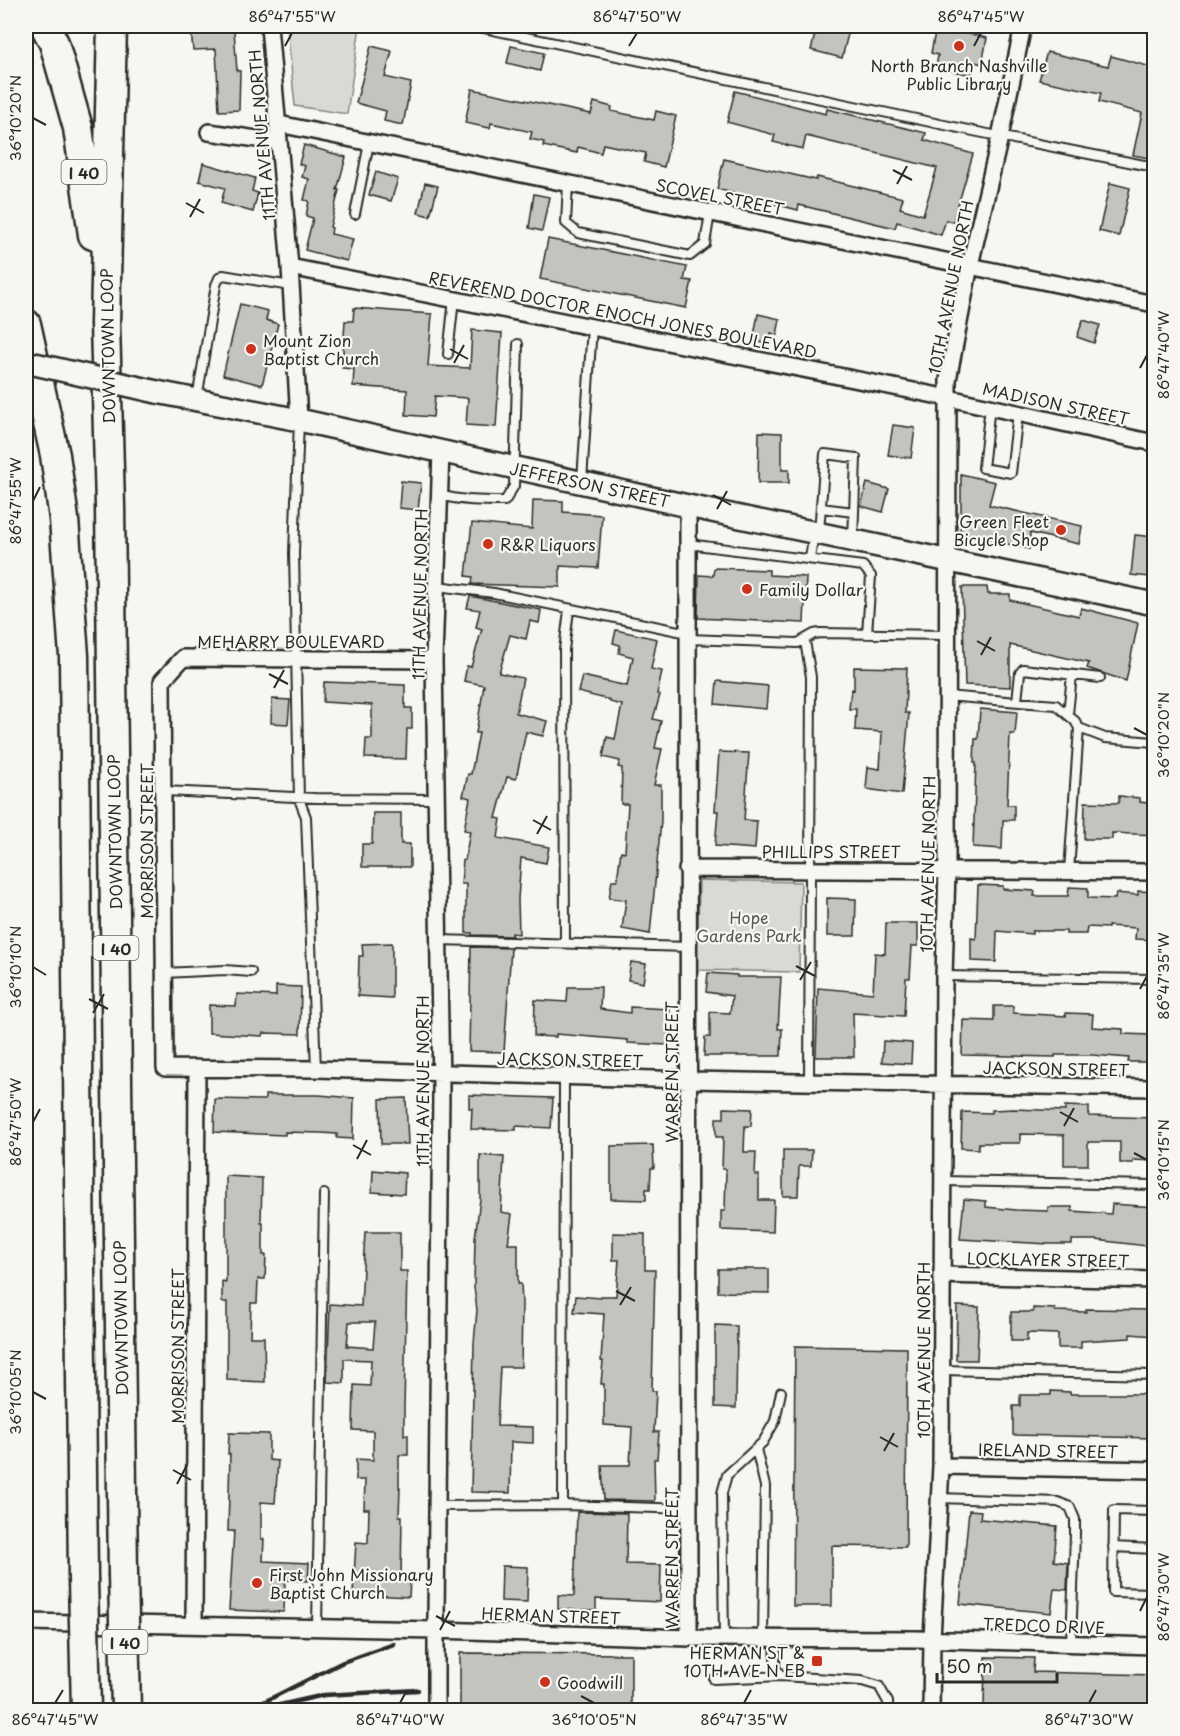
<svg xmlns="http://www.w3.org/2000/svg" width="1180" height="1736" font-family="'Playpen Sans',sans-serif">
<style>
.green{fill:#d9d9d5;stroke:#828280;stroke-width:1.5}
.building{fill:#c3c3c0;stroke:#2b2b2b;stroke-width:1.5;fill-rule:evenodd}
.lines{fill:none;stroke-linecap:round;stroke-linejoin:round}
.service-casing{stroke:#2b2b2b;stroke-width:12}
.minor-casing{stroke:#2b2b2b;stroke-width:20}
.secondary-casing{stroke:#2b2b2b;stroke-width:26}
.motorway-casing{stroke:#2b2b2b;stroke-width:33}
.service{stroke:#f6f6f2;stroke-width:8}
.minor{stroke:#f6f6f2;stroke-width:15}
.secondary{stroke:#f6f6f2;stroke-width:21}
.motorway{stroke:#f6f6f2;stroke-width:28}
.rail{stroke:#2b2b2b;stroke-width:4.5}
.secondary-bridge-casing{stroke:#2b2b2b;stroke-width:26;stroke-linecap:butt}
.motorway-bridge-casing{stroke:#2b2b2b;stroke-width:33;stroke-linecap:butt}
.secondary-bridge{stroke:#f6f6f2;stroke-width:21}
.motorway-bridge{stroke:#f6f6f2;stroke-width:28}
.ticks{fill:none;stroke:#2b2b2b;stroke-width:2}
.poi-dot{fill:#c8321e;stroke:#f6f6f2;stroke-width:2}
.labels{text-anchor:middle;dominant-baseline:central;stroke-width:4.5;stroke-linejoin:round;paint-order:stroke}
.shield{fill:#f6f6f2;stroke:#686867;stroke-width:1.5}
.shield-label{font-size:15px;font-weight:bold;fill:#2b2b2b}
.poi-label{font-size:16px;fill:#2b2b2b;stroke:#f6f6f2;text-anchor:start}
.street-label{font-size:16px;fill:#2b2b2b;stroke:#f6f6f2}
.park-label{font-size:16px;fill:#565656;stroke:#f6f6f2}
.neatline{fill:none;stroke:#2b2b2b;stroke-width:2}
.ticks-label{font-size:15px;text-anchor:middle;fill:#2b2b2b}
</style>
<rect width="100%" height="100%" fill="#f6f6f2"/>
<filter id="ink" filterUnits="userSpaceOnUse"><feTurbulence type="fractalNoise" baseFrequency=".0167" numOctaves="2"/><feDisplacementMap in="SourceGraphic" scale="12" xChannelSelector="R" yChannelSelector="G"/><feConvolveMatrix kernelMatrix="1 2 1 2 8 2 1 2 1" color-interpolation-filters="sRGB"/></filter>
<g filter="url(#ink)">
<path class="green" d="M287 26H360L347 114 295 106Z
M699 880 801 882 799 972 697 970Z"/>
<path class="building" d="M817 26H850L842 58 811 50Z
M936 27 971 31 970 34 987 38 982 64 975 62 972 75 936 68 938 55 931 53Z
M234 30 237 71H240L239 110 219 111 216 49 193 50 191 31Z
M371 46 392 51 385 77 411 83 403 125 384 121 386 111 356 103Z
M511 46 544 53 540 71 507 63Z
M1047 52 1108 66 1111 56 1155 68V159L1133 155 1142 113 1099 102 1101 93 1039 80Z
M472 89 591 114 594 102 612 107 611 111 654 120 656 111 676 116 664 167 644 162 646 153 603 144 601 153 578 147 577 153 543 146 544 142 530 139 532 132 491 123 490 128 465 123Z
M735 91 826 114 827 109 926 133 924 140 973 154 953 222 946 220 941 235 897 222 895 228 799 205 798 210 717 189 724 159 816 180 817 177 903 198 900 208 923 215 937 168 806 136 803 149 773 142 775 135 727 122Z
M304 145 346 157 337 190H339L330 227 332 228 331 234 353 239 347 261 305 250 313 218 306 216 309 201 304 200 309 179 302 177 305 166 299 164Z
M203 163 255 178 252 191 258 193 253 212 221 203 225 188 199 181Z
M376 172 398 179 391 201 369 195Z
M425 183 438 186 430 216 418 213Z
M1110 183 1130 188 1119 236 1099 231Z
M534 194 549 197 542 231 529 228Z
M548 239 687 267 684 280 692 281 686 308 540 279Z
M240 304 268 311 266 320 278 324 262 385 223 375Z
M354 308 432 314 428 366 470 368 472 330 502 333 496 427 466 425 468 398 435 396 433 417 406 415 407 390 353 386 354 369 342 368 345 321H353Z
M758 314 780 319 777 335 771 333 769 344 753 341Z
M1083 320 1100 325 1094 343 1077 337Z
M893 425 915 428 911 458 888 455Z
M759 432 782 433V470H789V483H758Z
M961 474 995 482 989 505 1082 526 1079 544 1030 533 1029 549 959 533 964 514 961 513Z
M401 481 421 483 418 510 399 508Z
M867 483 889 489 883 512 861 506Z
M533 500 563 501V512L602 515 598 568 560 566V587L472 584 473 577 466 576 472 523 532 529Z
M1135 535 1155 537 1150 577 1131 575Z
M714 568 769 570V575L806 577 804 623 698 618 699 575 713 576Z
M962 587H987L988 594H1010V600L1079 616 1081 608 1138 623 1126 681 1087 668 1089 663 1010 645V687L965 685Z
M470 596 541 610 539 623 530 621 526 639 510 635 499 673 523 678 516 713 547 721 543 736 526 732 516 779 507 777 496 818 501 819 498 838 549 847 546 863 521 858 518 899 519 934 512 933V936L472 935V933H466V884H461L463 860H465L470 831 464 830 470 798 463 796 468 774H471L479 733H476L484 685 464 681 467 666 471 667 482 629 476 627 480 610 467 608Z
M616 630 657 639 651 669 662 671 657 694 660 695 653 719 661 721 655 748 662 749 654 785H661V821L650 934 622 929 626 900 609 898 612 880H617L621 851 625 852 628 804H621L622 768 618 767 620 761 603 757 607 737 615 739 622 705 610 702V700L578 692 582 676 627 686 633 657 619 653 620 645 613 643Z
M854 667 907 668 905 713H909L902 794 866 789 868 767 880 769 882 732 855 730 856 709H849L851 689 854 690Z
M717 681 768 686 766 709 715 704Z
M324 682 405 685V708H412V729H407L406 759 365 758 366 739H372V705L323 702Z
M272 699 290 700 288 724 271 723Z
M980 709 1017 712 1015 734H1010L1007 805H1014V820H1003L1002 849 973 847 976 763H974L975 739H978Z
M719 752 749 753 744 820 757 821 755 849 715 846 718 811H715Z
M1119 796 1140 798V802L1155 804V835L1112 833V839H1084L1085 802 1119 803Z
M373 813H401V844H410V867H362V844H372Z
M978 885 1003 886V889L1035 891 1034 896H1068L1069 887 1088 888V898L1115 899 1116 893 1138 895V891L1155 892V940L1135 939 1136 928 1108 926V928L1087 927 1086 934H1066V931H1032V934L997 931 996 962 971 961V938L976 939Z
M827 898 856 899 855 936H827Z
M886 923H918V946H912L910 978H906L904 1016 853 1013 854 1057H816L818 988 873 993 875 953 885 954Z
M392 943V998L358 996 359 956H363L362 944Z
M471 947 511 948 504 1052 469 1051Z
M631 962 646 964 643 983 628 980Z
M708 973 737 975V977H781L778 1029H782L781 1056H704L705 1037H710V1012L730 1013 732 996 706 992Z
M276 986 301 987 300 1034 263 1033 262 1036 209 1033V1005L236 1006 237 994 276 996Z
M568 987H601L600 1009 630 1013V1007L670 1009 667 1045 628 1043V1040L556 1034V1037L534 1036 535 1000 567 1002Z
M994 1006H1013V1013L1066 1016V1013L1093 1014 1092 1027 1123 1029V1034L1151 1035 1150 1062H1128L1129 1058 1092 1055H1055V1057L962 1055 963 1020 994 1021Z
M883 1041 912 1043 911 1064 882 1062Z
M265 1095H319L354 1098 353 1139 337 1138V1134L321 1133 285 1132V1135L214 1132 215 1099 265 1100Z
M469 1095 553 1098 551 1128 516 1126V1130L471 1129 472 1108H469Z
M406 1098 408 1144H381L380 1099Z
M1065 1106 1089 1107V1116L1155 1118V1161L1133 1160V1163H1120V1142H1088V1165H1064V1135L1020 1134V1143H979L978 1149 961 1148 962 1112 992 1113V1110L1014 1109 1065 1111Z
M724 1108 752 1109 751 1126H745L744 1152H756L755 1175H759V1200H774L773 1232 721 1230V1211H725L726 1169H722L723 1137H716V1118H724Z
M653 1145 654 1168H651L650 1189H646V1200L611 1199V1146Z
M783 1150H812L811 1166H799L798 1196H783Z
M480 1155 504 1157 501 1212 512 1214 508 1244H518V1284H521L522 1302 521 1367H500L497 1426 533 1427V1443L511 1442 510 1493 471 1492 474 1343 477 1310 474 1287 475 1238 480 1199Z
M373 1170 405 1173 404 1194 372 1192Z
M226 1176 262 1178 261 1223H263V1255H266L265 1279H258L257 1303H251L250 1337H264L265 1382 227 1380V1302H222V1281L226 1282Z
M964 1199 986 1201V1207L1016 1210 1048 1211V1207H1072V1211L1111 1214 1112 1204 1155 1207V1247L1096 1240H1072V1244H1049L960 1239Z
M365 1232H400V1271H407L404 1409V1435H408V1455H399V1488H400L399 1516H402L401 1579 410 1580 409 1597 353 1594 356 1542 368 1543 369 1509H364L365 1480H356V1459L373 1460V1431L353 1430 354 1385 370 1386 371 1360 344 1359V1383L327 1382 330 1304 361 1306ZM349 1322H375L373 1348 347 1346Z
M613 1233 645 1234V1270H655L652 1391H656L654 1432H659L657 1459H654L655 1501 604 1500 602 1465H630L632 1427 604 1425V1384H601L603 1361H601L604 1314 574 1312 576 1296 601 1298V1296H616L619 1260H613Z
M718 1269H769V1293L718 1292Z
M957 1306 979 1307 977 1360H956Z
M1033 1308 1055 1309V1311L1086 1312V1309L1155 1310V1336L1130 1334V1338L1081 1341V1348H1058V1334L1027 1333V1341H1011V1312H1033Z
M715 1325 737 1326 736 1408 715 1407Z
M795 1346 907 1348 906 1547 832 1546V1606H793Z
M1051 1391 1070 1392V1394H1155V1438L1013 1435V1406H1020V1395H1051Z
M229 1433 269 1434V1460L278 1461 275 1503 261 1502V1539H264L263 1561 309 1563 308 1581 285 1580 284 1612 229 1610 234 1531H228L230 1454H228Z
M969 1510 981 1511 980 1519 1057 1526 1054 1561 1068 1563 1067 1590 1054 1589 1051 1613 960 1604Z
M577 1512 627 1513 626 1564 661 1565 660 1602 596 1599V1610L558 1609V1595L574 1596Z
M502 1566 528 1567 527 1602 501 1601Z
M460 1653 631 1654V1710H460Z
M985 1657 1034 1658 1033 1672 1155 1675V1710H984Z"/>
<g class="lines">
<g class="service-casing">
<path id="service" d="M474 26 978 132 1154 167
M568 184 566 223 578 233 690 256 705 244 710 213
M355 214 369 143
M448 354 454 299
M197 399 216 285 219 278 223 275 291 286
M990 406 983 468 1011 473 1018 413
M299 421 294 553 299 799 306 817 316 1069
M582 481 592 326
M440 495C461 501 483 501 505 501L514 486 518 344
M821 508 854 512
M819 532 825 454 856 458 853 540
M688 544 863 566 871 576 867 634
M810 558 814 534
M437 586 494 593 688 633
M688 639 798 643 814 634 820 633 946 635
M805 641 811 677 809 1081
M1154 695V699
M946 696 1056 705 1075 721 1079 728 1105 738 1154 742
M1017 701 1020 673 1023 669 1100 678
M1068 714 1072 675
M164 791 315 798 436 799
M1069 871 1079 728
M439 940 689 947
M565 943 564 650 569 610
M164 973 225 970 251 972
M944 976 1154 979
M942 1181 1154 1185
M942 1370 1154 1375
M756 1449 765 1486 763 1638
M939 1498 1058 1502 1070 1507 1075 1519V1534L1071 1643
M563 1505 564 1077
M437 1506 563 1505 689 1509
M1154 1511 1114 1510 1113 1592 1154 1593
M1113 1547 1154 1549
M317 1627 324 1194
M724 1638 722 1493 727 1475 763 1442 775 1421 781 1392
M776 1638 775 1667 781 1676 862 1681 879 1686 888 1702V1710
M714 1679 781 1676"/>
</g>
<g class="minor-casing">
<path id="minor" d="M269 26 290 267 299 420
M279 124 1154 304
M209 132 278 142
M290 267 949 398 1154 443
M688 506 689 1638
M434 660 183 658 162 681 165 1068 316 1069 689 1080 1154 1088
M687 869 1154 872
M941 1275 1154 1280
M941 1466 1154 1470
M26 1622 435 1630 689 1638 917 1639 1154 1646
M194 1625 197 1068
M436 1710V1618L441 1088 434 660 441 451
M931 1710 932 1639 941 1466 944 976 947 870 948 380 970 265 1000 137 1023 26"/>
</g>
<g class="secondary-casing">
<path id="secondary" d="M157 392 299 420 688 506 1154 604"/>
</g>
<g class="motorway-casing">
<path id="motorway" d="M45 26 54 43 78 128 93 235
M112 26 105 323 110 506 123 1574
M26 324 55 455 64 519 74 656 83 1579"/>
</g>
<use href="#service" class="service"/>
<use href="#minor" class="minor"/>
<use href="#secondary" class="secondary"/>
<use href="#motorway" class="motorway"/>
<path class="rail" d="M248 1710 343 1662 394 1644
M258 1710 324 1695 418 1690"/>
<g class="secondary-bridge-casing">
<path id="secondary-bridge" d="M26 362 157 392"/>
</g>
<g class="motorway-bridge-casing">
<path id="motorway-bridge" d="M123 1574 126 1710
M83 1579 86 1710"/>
</g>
<use href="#secondary-bridge" class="secondary-bridge"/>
<use href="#motorway-bridge" class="motorway-bridge"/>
</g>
</g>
<path class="ticks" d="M285 46 292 33M629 46 637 33M974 46 981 33M33 118 46 125M893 170 912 180M897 184 907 166M186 203 204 213M190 217 200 199M450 349 468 359M454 363 464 345M1140 368 1147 355M713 495 731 505M33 501 40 487M717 509 727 491M977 641 995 651M981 655 991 637M269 674 288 684M274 688 284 670M1134 728 1147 735M533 820 551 830M537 834 547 816M796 966 815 976M33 967 46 975M800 980 811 962M1140 989 1147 976M89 999 108 1009M93 1013 104 994M1060 1112 1078 1122M33 1122 40 1109M1064 1126 1074 1108M353 1145 371 1155M1134 1153 1147 1160M357 1159 367 1140M616 1291 635 1301M620 1305 631 1287M33 1392 46 1399M880 1437 898 1447M884 1451 894 1433M173 1470 191 1480M177 1484 187 1465M1140 1611 1147 1597M436 1616 455 1626M440 1630 450 1611M581 1696 594 1703M55 1703 63 1690M400 1703 407 1690M744 1703 751 1690M1089 1703 1096 1690"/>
<g class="poi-dot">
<circle cx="959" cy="46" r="6"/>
<circle cx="251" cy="349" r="6"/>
<circle cx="1061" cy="530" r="6"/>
<circle cx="488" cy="544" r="6"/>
<circle cx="747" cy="589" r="6"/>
<circle cx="257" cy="1583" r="6"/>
<rect x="811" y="1655" width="12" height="12" rx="3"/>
<circle cx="545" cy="1682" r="6"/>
</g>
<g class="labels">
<g class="shield">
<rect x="61.5" y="160" width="45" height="24" rx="4.5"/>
<rect x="93.5" y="936" width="45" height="24" rx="4.5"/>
<rect x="102.5" y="1630" width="45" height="24" rx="4.5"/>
</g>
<g class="shield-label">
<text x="84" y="172">I 40</text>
<text x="116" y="948">I 40</text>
<text x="125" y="1642">I 40</text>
</g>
<g class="poi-label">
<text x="959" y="65" text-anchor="middle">North Branch Nashville<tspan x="959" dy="18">Public Library</tspan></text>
<text x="263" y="340">Mount Zion<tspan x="263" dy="18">Baptist Church</tspan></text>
<text x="1049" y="521" text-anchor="end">Green Fleet<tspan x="1049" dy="18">Bicycle Shop</tspan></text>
<text x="500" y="544">R&amp;R Liquors</text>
<text x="759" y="589">Family Dollar</text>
<text x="269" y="1574">First John Missionary<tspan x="269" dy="18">Baptist Church</tspan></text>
<text x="805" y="1652" text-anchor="end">HERMAN ST &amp;<tspan x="805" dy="18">10TH AVE N EB</tspan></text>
<text x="557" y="1682">Goodwill</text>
</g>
<g class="street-label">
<text transform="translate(261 135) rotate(-95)">11TH AVENUE NORTH</text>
<text transform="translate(720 196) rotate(11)">SCOVEL STREET</text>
<text transform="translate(950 287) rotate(-79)">10TH AVENUE NORTH</text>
<text transform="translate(623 314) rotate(11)">REVEREND DOCTOR ENOCH JONES BOULEVARD</text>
<text transform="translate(107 346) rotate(-91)">DOWNTOWN LOOP</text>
<text transform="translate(1056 403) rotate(12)">MADISON STREET</text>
<text transform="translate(590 484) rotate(12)">JEFFERSON STREET</text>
<text transform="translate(419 594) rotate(-89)">11TH AVENUE NORTH</text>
<text x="291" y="641">MEHARRY BOULEVARD</text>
<text transform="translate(114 832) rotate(-91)">DOWNTOWN LOOP</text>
<text transform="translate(146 841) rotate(-90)">MORRISON STREET</text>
<text x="831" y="851">PHILLIPS STREET</text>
<text transform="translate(927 864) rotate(-89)">10TH AVENUE NORTH</text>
<text transform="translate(570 1059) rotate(1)">JACKSON STREET</text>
<text transform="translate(1056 1068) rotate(1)">JACKSON STREET</text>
<text transform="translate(671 1072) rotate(-90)">WARREN STREET</text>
<text transform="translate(422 1081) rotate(-90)">11TH AVENUE NORTH</text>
<text transform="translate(1048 1259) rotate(1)">LOCKLAYER STREET</text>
<text transform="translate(120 1318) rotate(-91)">DOWNTOWN LOOP</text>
<text transform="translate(177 1346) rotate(-90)">MORRISON STREET</text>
<text transform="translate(923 1350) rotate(-90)">10TH AVENUE NORTH</text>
<text transform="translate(1048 1450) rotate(1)">IRELAND STREET</text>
<text transform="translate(671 1558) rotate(-90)">WARREN STREET</text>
<text transform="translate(551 1615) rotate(2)">HERMAN STREET</text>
<text transform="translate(1044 1625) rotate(2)">TREDCO DRIVE</text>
</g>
<g class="park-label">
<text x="749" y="917">Hope<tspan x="749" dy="18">Gardens Park</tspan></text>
</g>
</g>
<rect width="1180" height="1736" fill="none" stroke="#f6f6f2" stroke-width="66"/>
<path d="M937 1673v9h120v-9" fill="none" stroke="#2b2b2b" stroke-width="3"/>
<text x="946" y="1673" font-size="18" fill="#2b2b2b" stroke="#f6f6f2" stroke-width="4.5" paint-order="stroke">50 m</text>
<rect x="33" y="33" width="1114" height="1670" class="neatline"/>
<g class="ticks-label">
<text x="292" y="22">86°47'55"W</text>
<text x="637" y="22">86°47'50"W</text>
<text x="981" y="22">86°47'45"W</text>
<text transform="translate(16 118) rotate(-90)" y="5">36°10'20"N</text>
<text transform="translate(1164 355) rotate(-90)" y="5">86°47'40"W</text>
<text transform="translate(16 501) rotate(-90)" y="5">86°47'55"W</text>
<text transform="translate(1164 735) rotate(-90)" y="5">36°10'20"N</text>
<text transform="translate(16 967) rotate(-90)" y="5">36°10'10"N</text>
<text transform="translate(1164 976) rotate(-90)" y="5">86°47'35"W</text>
<text transform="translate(16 1122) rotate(-90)" y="5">86°47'50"W</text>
<text transform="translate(1164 1160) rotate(-90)" y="5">36°10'15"N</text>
<text transform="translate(16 1392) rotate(-90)" y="5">36°10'05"N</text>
<text transform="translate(1164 1597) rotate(-90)" y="5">86°47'30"W</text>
<text x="55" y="1725">86°47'45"W</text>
<text x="400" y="1725">86°47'40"W</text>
<text x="594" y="1725">36°10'05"N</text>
<text x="744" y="1725">86°47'35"W</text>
<text x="1089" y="1725">86°47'30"W</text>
</g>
</svg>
